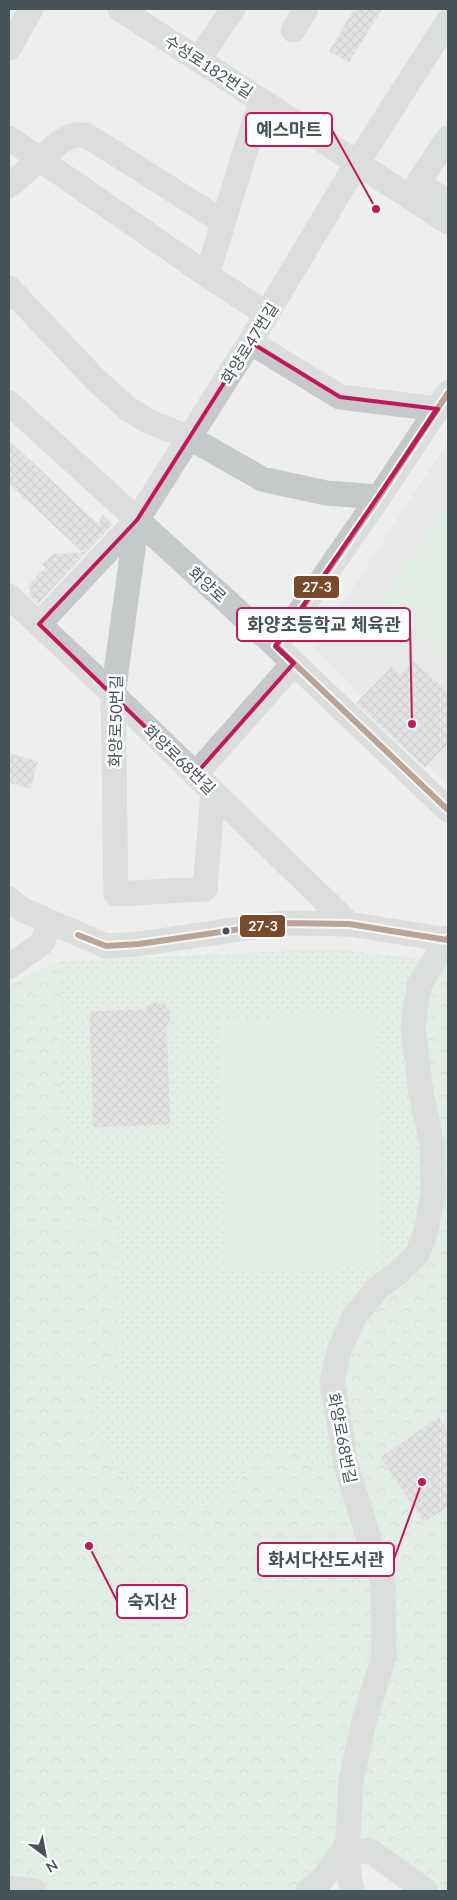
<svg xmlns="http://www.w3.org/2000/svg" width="457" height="1900" font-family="Lato,'Noto Sans KR',sans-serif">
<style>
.education{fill:#e0dfdf}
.forest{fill:url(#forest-crowns)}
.park{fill:url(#park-dots)}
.pitch{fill:#d3ecd9}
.building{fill:url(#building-cross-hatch);stroke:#dfe0e1}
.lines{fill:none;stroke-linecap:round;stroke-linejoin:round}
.minor{stroke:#c5c9ca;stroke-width:25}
.bus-1-casing{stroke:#fff;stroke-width:10}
.bus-1{stroke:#7a4b2a;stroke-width:6}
.marked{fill:none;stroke:#c2185b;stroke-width:4;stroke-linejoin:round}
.bus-dot{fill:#465359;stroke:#fff;stroke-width:2}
.labels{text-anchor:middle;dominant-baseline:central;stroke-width:5;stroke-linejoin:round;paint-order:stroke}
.street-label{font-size:16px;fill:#465359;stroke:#fff}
.leader{fill:none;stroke:#c2185b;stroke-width:2}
.callout-dot{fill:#c2185b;stroke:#fff;stroke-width:2}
.callout{fill:#fff;stroke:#c2185b;stroke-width:2}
.callout-label{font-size:18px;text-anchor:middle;font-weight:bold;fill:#465359}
.line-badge{stroke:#fff;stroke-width:2}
.badge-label{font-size:14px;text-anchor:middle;font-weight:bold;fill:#fff}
</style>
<defs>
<pattern id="forest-crowns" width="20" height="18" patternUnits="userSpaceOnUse" patternTransform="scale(1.25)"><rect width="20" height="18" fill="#d3ecd9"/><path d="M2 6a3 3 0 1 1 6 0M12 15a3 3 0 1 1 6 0" fill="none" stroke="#b6ccbc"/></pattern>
<pattern id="park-dots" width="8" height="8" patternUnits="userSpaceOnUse" patternTransform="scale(1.25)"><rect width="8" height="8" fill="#d3ecd9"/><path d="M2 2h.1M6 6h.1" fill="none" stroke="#b6ccbc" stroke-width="1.8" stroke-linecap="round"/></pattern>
<pattern id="building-cross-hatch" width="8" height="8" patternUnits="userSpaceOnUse" patternTransform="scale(1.25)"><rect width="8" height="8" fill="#d4d6d6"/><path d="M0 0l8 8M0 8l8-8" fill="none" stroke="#aeb0b1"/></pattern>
</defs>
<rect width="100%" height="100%" fill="#eee"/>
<path class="education" d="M448 442V786L314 647Z"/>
<path class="forest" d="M61 961 58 1070 79 1174 113 1202 120 1382 234 1492 253 1455 290 1449 311 1467 416 985 448 962V1891H443L381 1842 357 1839 292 1891H9V984Z"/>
<path class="park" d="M335 949 431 960 416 985 427 1144 422 1231 337 1348 342 1461 311 1467 289 1449 253 1455 234 1492 207 1509 177 1508 147 1497 118 1473 93 1429 94 1384 120 1382 113 1202 79 1174 67 1139 58 1070 61 961Z"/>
<path class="pitch" d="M448 503V661L381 601Z
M376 1015 382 1266 226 1271 219 1020Z"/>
<path class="building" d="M354 9H382L349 63 329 51Z
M9 440 98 524 103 514 113 524 38 604 28 594 31 590 27 587 45 567 42 564 52 554 82 552 9 484Z
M414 660 448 692V744L425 768 356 703 392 666 400 674Z
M9 753 38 761 31 789 9 783Z
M155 1002 165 1004 171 1012 172 1017 167 1027 171 1125 93 1128 89 1011 144 1009 150 1003Z
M439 1417 448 1431V1507L424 1523 380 1457Z"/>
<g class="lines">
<path class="minor" d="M120 9 448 222
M293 30 306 9
M9 48 31 9
M198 60 233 9
M261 100 207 275 267 314
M9 138 207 275
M9 186 60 142 74 135H86L223 222
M446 201 418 183 448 138
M9 288 95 379 127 408 148 421 190 438 262 479 326 493 379 497
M250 342 340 397 438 409
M9 403 276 646 448 810
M137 520 113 694 116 894 205 889 213 792
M9 596 113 694 349 924
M39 624 137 520 250 342 357 163 448 21
M276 646 379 497 448 393
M195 775 294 663
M9 899 23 910 106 946 139 944 281 923 349 924 448 940
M9 967 42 943 50 923
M345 1849 372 1852 426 1891
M345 1849 352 1891
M9 1888 34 1891
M308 1891 321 1881 345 1849 348 1840 351 1781 364 1721 384 1656 383 1583 347 1469 332 1381 339 1351 355 1315 379 1287 398 1273 418 1253 426 1231 433 1194 432 1143 421 1093 413 1026 419 986 448 938"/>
<g class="bus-1-casing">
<path id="bus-1" d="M448 393 379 497 276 646 448 810
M78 935 106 946 139 944 281 923 349 924 447 940 448 938"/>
</g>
<use href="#bus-1" class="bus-1"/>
</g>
<path d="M0 0H457V1900H0ZM250 342 340 397 438 409 276 646 294 663 195 775 39 624 137 520Z" fill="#eee" fill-opacity=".55" fill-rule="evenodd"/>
<path class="marked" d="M250 342 340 397 438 409 276 646 294 663 195 775 39 624 137 520Z"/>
<circle class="bus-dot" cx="226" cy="931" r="4.5"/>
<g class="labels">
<g class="street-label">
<text transform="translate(209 66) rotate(33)">수성로182번길</text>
<text transform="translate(249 343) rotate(-58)">화양로47번길</text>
<text transform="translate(208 584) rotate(42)">화양로</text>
<text transform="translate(115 721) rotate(-89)">화양로50번길</text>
<text transform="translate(180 759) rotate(44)">화양로68번길</text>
<text transform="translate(343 1438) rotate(79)">화양로68번길</text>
</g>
</g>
<path class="leader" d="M376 209L332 130M412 724L410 625M422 1482L394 1559M89 1546L117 1601"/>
<g class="callout-dot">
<circle cx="376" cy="209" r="5"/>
<circle cx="412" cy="724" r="5"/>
<circle cx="422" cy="1482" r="5"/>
<circle cx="89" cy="1546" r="5"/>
</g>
<g class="callout">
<rect x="246" y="113" width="86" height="33" rx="5"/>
<rect x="237" y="608" width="173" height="33" rx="5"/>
<rect x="258" y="1543" width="136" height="33" rx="5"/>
<rect x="117" y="1585" width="70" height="33" rx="5"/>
</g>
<g class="callout-label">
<text x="289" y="136">예스마트</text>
<text x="324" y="631">화양초등학교 체육관</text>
<text x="326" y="1566">화서다산도서관</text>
<text x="152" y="1608">숙지산</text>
</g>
<g class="line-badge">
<rect x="293" y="575" width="47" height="24" rx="5" fill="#7a4b2a"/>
<rect x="239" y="914" width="47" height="24" rx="5" fill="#7a4b2a"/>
</g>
<g class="badge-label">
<text x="317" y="592">27-3</text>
<text x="263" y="931">27-3</text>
</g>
<rect width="457" height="1900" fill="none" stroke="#465359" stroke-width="20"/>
<g transform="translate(45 1855) rotate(148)" stroke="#ffffff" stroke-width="4" paint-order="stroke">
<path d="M0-4L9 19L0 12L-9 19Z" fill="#465359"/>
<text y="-8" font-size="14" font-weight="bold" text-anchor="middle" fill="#465359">N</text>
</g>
</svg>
